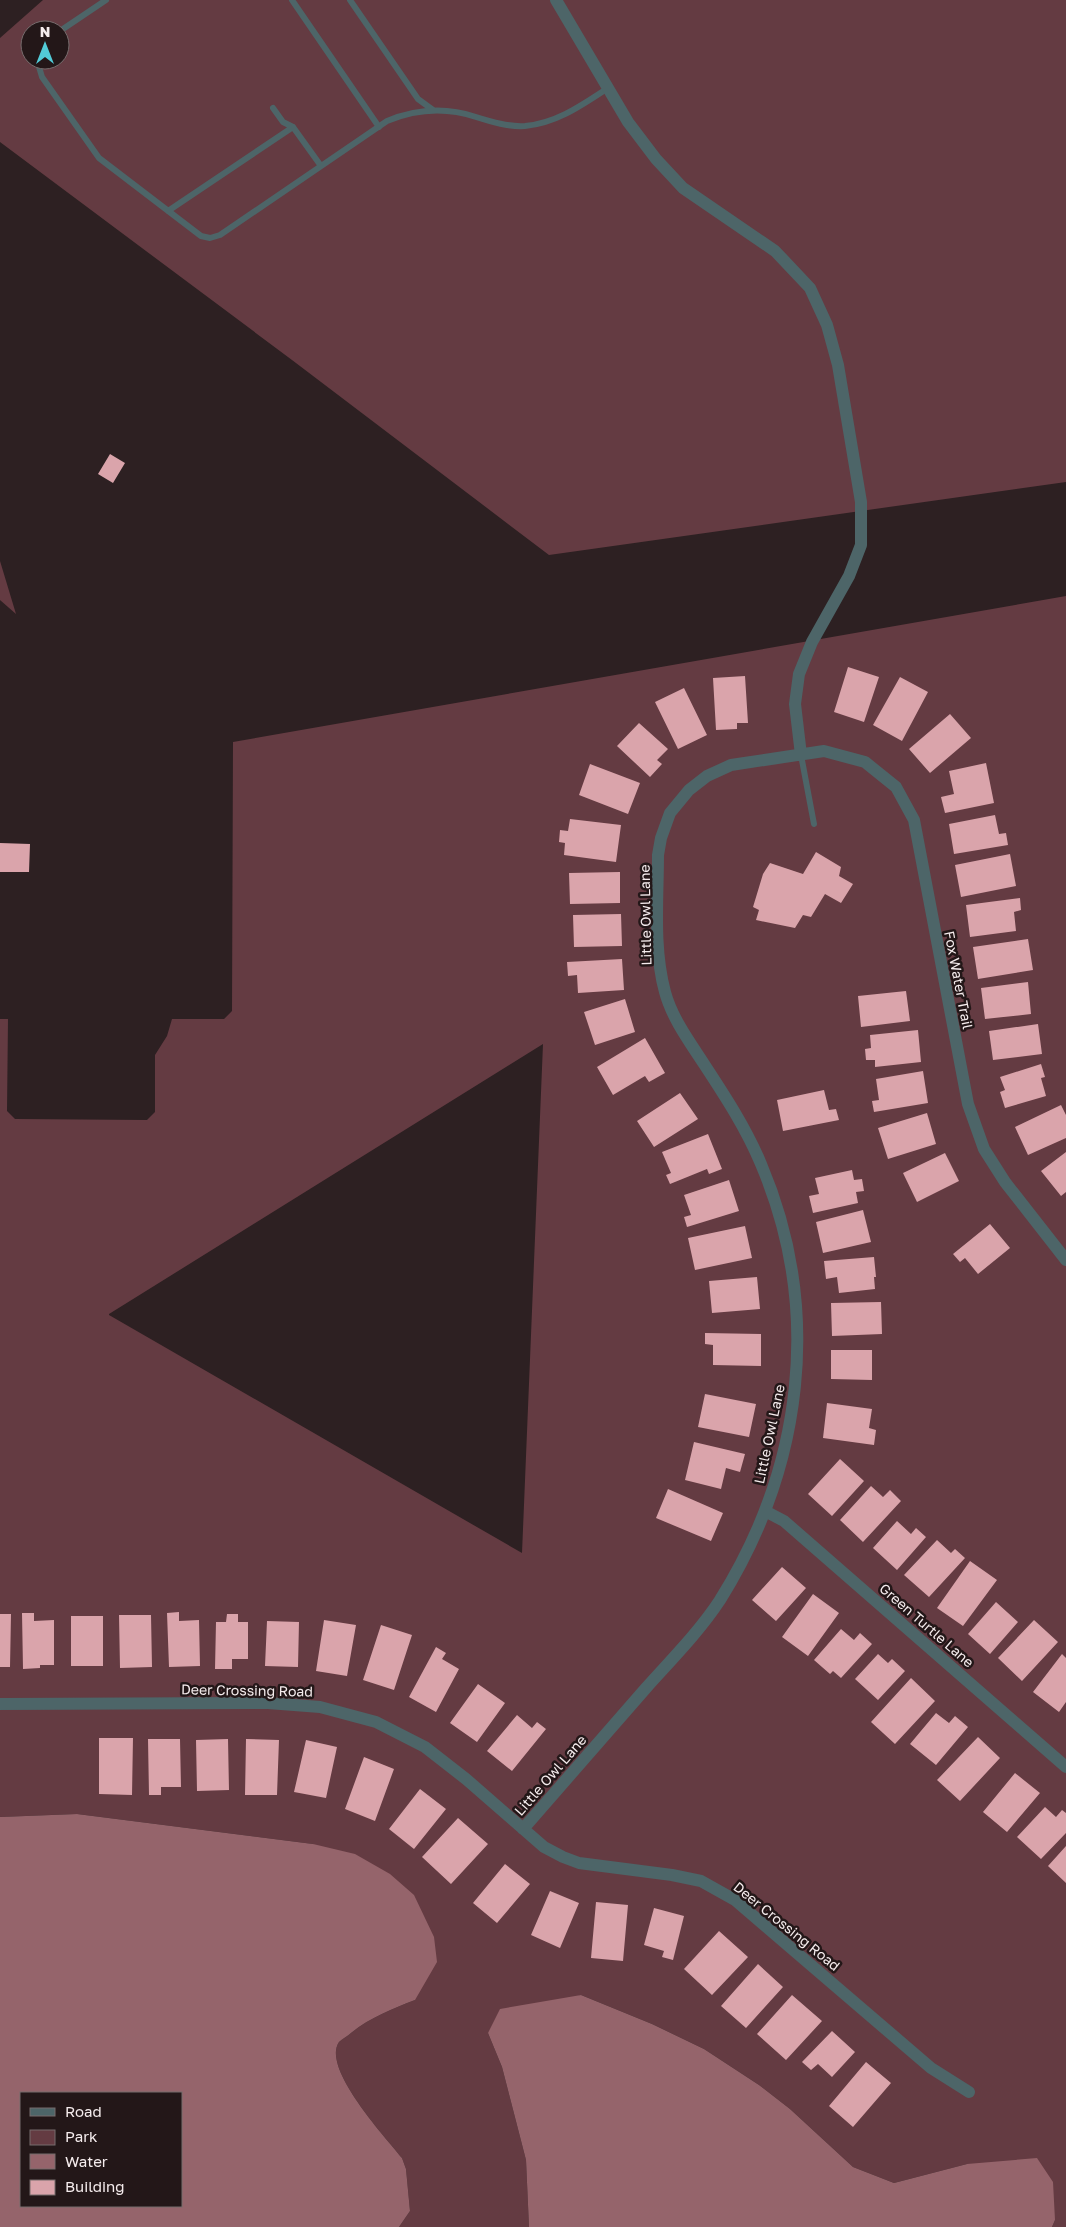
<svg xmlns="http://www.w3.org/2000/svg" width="1066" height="2227" font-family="'Golos Text',sans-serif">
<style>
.green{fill:#643b42;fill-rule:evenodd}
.water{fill:#95646b;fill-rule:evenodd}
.building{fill:#daa4ab}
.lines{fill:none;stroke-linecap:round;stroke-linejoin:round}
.lane{stroke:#4d6568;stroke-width:6}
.street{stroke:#4d6568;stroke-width:12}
.labels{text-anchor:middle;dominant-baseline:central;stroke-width:5;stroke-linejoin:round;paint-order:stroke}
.street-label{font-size:14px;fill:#f5eced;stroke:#231718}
</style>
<rect width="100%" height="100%" fill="#2d2022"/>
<path class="green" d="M43 0H1066V482L549 555 292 360 0 142V38ZM30 30H60V60H30Z
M0 561 16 614 0 600Z
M1066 596V2227H1052L1055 2220 967 2164 894 2183 853 2167 790 2109 759 2085 704 2049 652 2024 581 1995 488 2033 502 2067 526 2160 529 2227H399L410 2211 406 2169 402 2158C386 2138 321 2068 339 2042 342 2039 348 2036 351 2033 371 2017 392 2009 415 2000L313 1844 77 1814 0 1817V1019H8L7 1111 15 1119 147 1120 155 1112V1055L167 1036 172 1019H224L232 1011 233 742ZM543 1044 522 1553 109 1315V1314Z"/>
<path class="water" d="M77 1814 313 1844 355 1854 390 1874 414 1895 434 1937 437 1962 415 2000C392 2009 371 2017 351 2033 348 2036 342 2039 339 2042 321 2068 386 2138 402 2158L406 2169 410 2211 399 2227H0V1817ZM21 2093H181V2206H21Z
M581 1995 652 2024 704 2049 759 2085 790 2109 853 2167 894 2183 967 2164 1037 2158 1053 2182 1055 2220 1052 2227H529L526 2160 502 2067 488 2033 500 2009Z"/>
<path class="building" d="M110 454 125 463 113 483 98 474Z
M848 667 879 677 864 722 834 712Z
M745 676 748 723H737V729L716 730 713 678Z
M900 677 928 692 902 741 873 725Z
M684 688 707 735 678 749 655 702Z
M950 714 971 738 930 773 909 749Z
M639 723 668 749 657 760 662 764 650 777 617 746Z
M986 763 994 803 945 813 941 797 954 794 949 771Z
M590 764 640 783 628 814 579 795Z
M995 815 999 834 1006 833 1008 845 954 854 949 824Z
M570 819 621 825 616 862 564 855 565 843 559 842 560 830 568 831Z
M0 843 30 844 29 872H0Z
M816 852 841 867 839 876 853 884 841 903 825 894 811 917 803 915 795 928 756 920 759 910 753 907 763 874 770 863 803 874Z
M1010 854 1016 886 961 897 955 865Z
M620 872V903L570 904 569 873Z
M1020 898 1021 910 1014 912 1016 931 970 937 966 905Z
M621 914 622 946 574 947 573 915Z
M1028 939 1033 970 978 979 973 947Z
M622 959 624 990 578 993 577 975 568 976 567 962Z
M1028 982 1031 1014 985 1019 981 988Z
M906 991 910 1021 861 1027 858 996Z
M625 999 635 1032 595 1045 584 1012Z
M1038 1024 1042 1054 993 1060 989 1031Z
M918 1030 921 1062 875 1067V1060H866L865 1049 871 1048 870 1035Z
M645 1038 665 1073 649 1082 645 1076 613 1095 597 1067Z
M1041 1064 1045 1077 1041 1078 1046 1096 1005 1108 1000 1092 1005 1090 1000 1077Z
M923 1071 928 1103 874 1112 872 1101 879 1100 876 1079Z
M824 1090 829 1110 836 1109 839 1120 783 1131 777 1100Z
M680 1093 698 1119 654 1147 637 1121Z
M1061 1105 1066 1115V1138L1028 1155 1015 1127Z
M927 1113 936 1144 888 1159 878 1128Z
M708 1134 722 1169 709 1174 707 1169 670 1184 666 1175 671 1173 662 1152Z
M1066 1152V1192L1061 1196 1041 1171Z
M945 1153 959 1181 917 1202 903 1173Z
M852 1170 854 1180 862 1179 864 1191 856 1192 858 1203 813 1213 809 1196 819 1194 815 1178Z
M729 1180 739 1211 687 1227 684 1217 691 1215 684 1195Z
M863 1210 871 1242 823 1253 816 1222Z
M990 1224 1010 1248 978 1274 965 1258 960 1262 953 1254Z
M745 1226 752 1258 695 1270 688 1238Z
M874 1257 876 1277H874L875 1289 839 1293 837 1277 826 1279 824 1261Z
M757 1277 760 1309 712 1313 709 1281Z
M881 1302 882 1334 832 1336 831 1303Z
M705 1333 761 1334V1366L713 1365V1345L705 1344Z
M831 1350H872V1380L831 1379Z
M705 1394 756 1404 749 1437 698 1427Z
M827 1403 872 1409 869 1428 876 1430 874 1445 823 1438Z
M694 1442 745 1454 740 1472 726 1468 721 1489 685 1480Z
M840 1459 864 1481 832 1516 808 1494Z
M871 1486 883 1497 890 1490 901 1501 863 1542 840 1520Z
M668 1489 723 1513 711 1541 656 1518Z
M897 1521 911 1534 916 1528 926 1537 897 1570 873 1548Z
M937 1540 951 1553 955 1549 965 1558 929 1597 904 1575Z
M970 1561 997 1580 963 1626 937 1608Z
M782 1567 806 1588 776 1621 752 1600Z
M813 1594 839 1613 808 1656 782 1637Z
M996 1602 1018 1622 990 1654 968 1634Z
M179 1612V1621L199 1620 200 1666 169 1667 167 1613Z
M22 1613H34V1621L54 1620V1665H40V1668L23 1669Z
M0 1614H11L10 1667H0Z
M227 1614H238V1622H248V1659H232V1669H215L216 1622H226Z
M119 1615H151L152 1667 120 1668Z
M71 1616H103V1666H71Z
M324 1620 356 1625 347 1676 316 1671Z
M1034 1620 1058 1642 1022 1681 998 1658Z
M267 1621 299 1622 298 1667 265 1666Z
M381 1625 412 1635 394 1690 363 1680Z
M841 1629 854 1640 860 1633 872 1644 841 1678 833 1671 830 1674 814 1660Z
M436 1647 446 1653 442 1659 459 1669 436 1712 409 1697Z
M878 1654 888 1663 892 1659 905 1671 878 1700 855 1679Z
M1062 1654 1066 1658V1702L1059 1712 1033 1692Z
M911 1678 935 1701 895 1744 871 1722Z
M478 1684 505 1703 477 1742 450 1723Z
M936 1713 949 1723 955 1716 968 1727 936 1765 910 1744Z
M517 1715 532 1728 537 1722 546 1729 512 1771 487 1751Z
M978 1737 1000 1758 960 1801 937 1780Z
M99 1738H133L132 1795 99 1794Z
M148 1739H180L181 1787H161V1795H149Z
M228 1739 229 1790 197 1791 196 1740Z
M246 1739 279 1740 277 1795H245Z
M306 1740 337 1747 326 1798 294 1792Z
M364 1757 394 1769 375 1821 345 1809Z
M1015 1773 1040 1793 1007 1832 983 1812Z
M420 1789 446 1809 414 1849 389 1829Z
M1045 1807 1056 1817 1062 1810 1066 1813V1833L1041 1859 1017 1837Z
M458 1818 488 1844 451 1884 422 1857Z
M1066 1846V1883L1048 1866Z
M505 1864 530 1884 497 1923 473 1903Z
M550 1891 579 1903 560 1948 531 1935Z
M596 1902 628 1905 623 1961 591 1958Z
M654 1908 684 1916 673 1960 662 1957 664 1951 644 1945Z
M719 1931 748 1957 712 1995 684 1969Z
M758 1964 783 1987 746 2028 721 2006Z
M792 1995 822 2021 786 2060 757 2034Z
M832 2031 855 2052 832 2077 818 2064 811 2070 802 2062Z
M866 2062 891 2083 853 2127 829 2106Z"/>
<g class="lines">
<path class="lane" d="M292 0 379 127
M350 0 418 99 433 110
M60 31 106 0
M37 60 42 77 99 158 201 236 210 238 220 235 387 121C416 109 446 107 476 117 492 122 509 127 525 126 557 123 582 105 608 88
M273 108 283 122 293 127
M168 211 293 127 321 166
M801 755 814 824"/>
<path class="street" d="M556 0 628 122 656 159 683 188 775 251 810 288 827 325 838 365 861 502V545L849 576 812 642 799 674 795 704 801 755
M765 1511 784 1521 1066 1767
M0 1704 268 1703 320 1707 376 1722 425 1747 466 1779 544 1847 563 1857 579 1863 672 1875 701 1881 735 1900 931 2068 969 2092
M523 1829C564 1782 605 1735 646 1688 671 1660 699 1632 720 1600 803 1467 823 1310 761 1164 746 1128 725 1096 704 1064 689 1041 672 1018 665 992 653 948 658 899 658 855L661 838 670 813 689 790 707 776 731 765 824 751 865 762 896 787 914 820 968 1104 984 1149 1005 1182 1066 1260"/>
</g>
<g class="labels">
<g class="street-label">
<text transform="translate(645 915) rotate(-91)">Little Owl Lane</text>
<text transform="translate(959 980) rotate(79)">Fox Water Trail</text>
<text transform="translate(769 1434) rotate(-78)">Little Owl Lane</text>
<text transform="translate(927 1625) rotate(41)">Green Turtle Lane</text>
<text transform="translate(247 1690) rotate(1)">Deer Crossing Road</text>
<text transform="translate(550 1775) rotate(-49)">Little Owl Lane</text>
<text transform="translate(787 1926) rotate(39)">Deer Crossing Road</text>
</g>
</g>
<rect x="20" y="2092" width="162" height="115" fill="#231718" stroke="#776c6d"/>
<rect x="30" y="2108" width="25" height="8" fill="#4d6568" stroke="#776c6d"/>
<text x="65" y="2117" font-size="15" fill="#f5eced">Road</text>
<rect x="30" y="2130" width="25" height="15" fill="#643b42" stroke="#776c6d"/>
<text x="65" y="2142" font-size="15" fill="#f5eced">Park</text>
<rect x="30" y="2154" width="25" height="15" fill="#95646b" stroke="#776c6d"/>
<text x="65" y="2167" font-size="15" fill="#f5eced">Water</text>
<rect x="30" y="2180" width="25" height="15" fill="#daa4ab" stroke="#776c6d"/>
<text x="65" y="2192" font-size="15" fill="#f5eced">Building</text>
<g transform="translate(45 45)"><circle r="24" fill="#231718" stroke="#776c6d"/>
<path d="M0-4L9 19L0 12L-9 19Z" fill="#52cbd7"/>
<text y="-8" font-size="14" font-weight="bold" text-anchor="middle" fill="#f5eced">N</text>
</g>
</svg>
